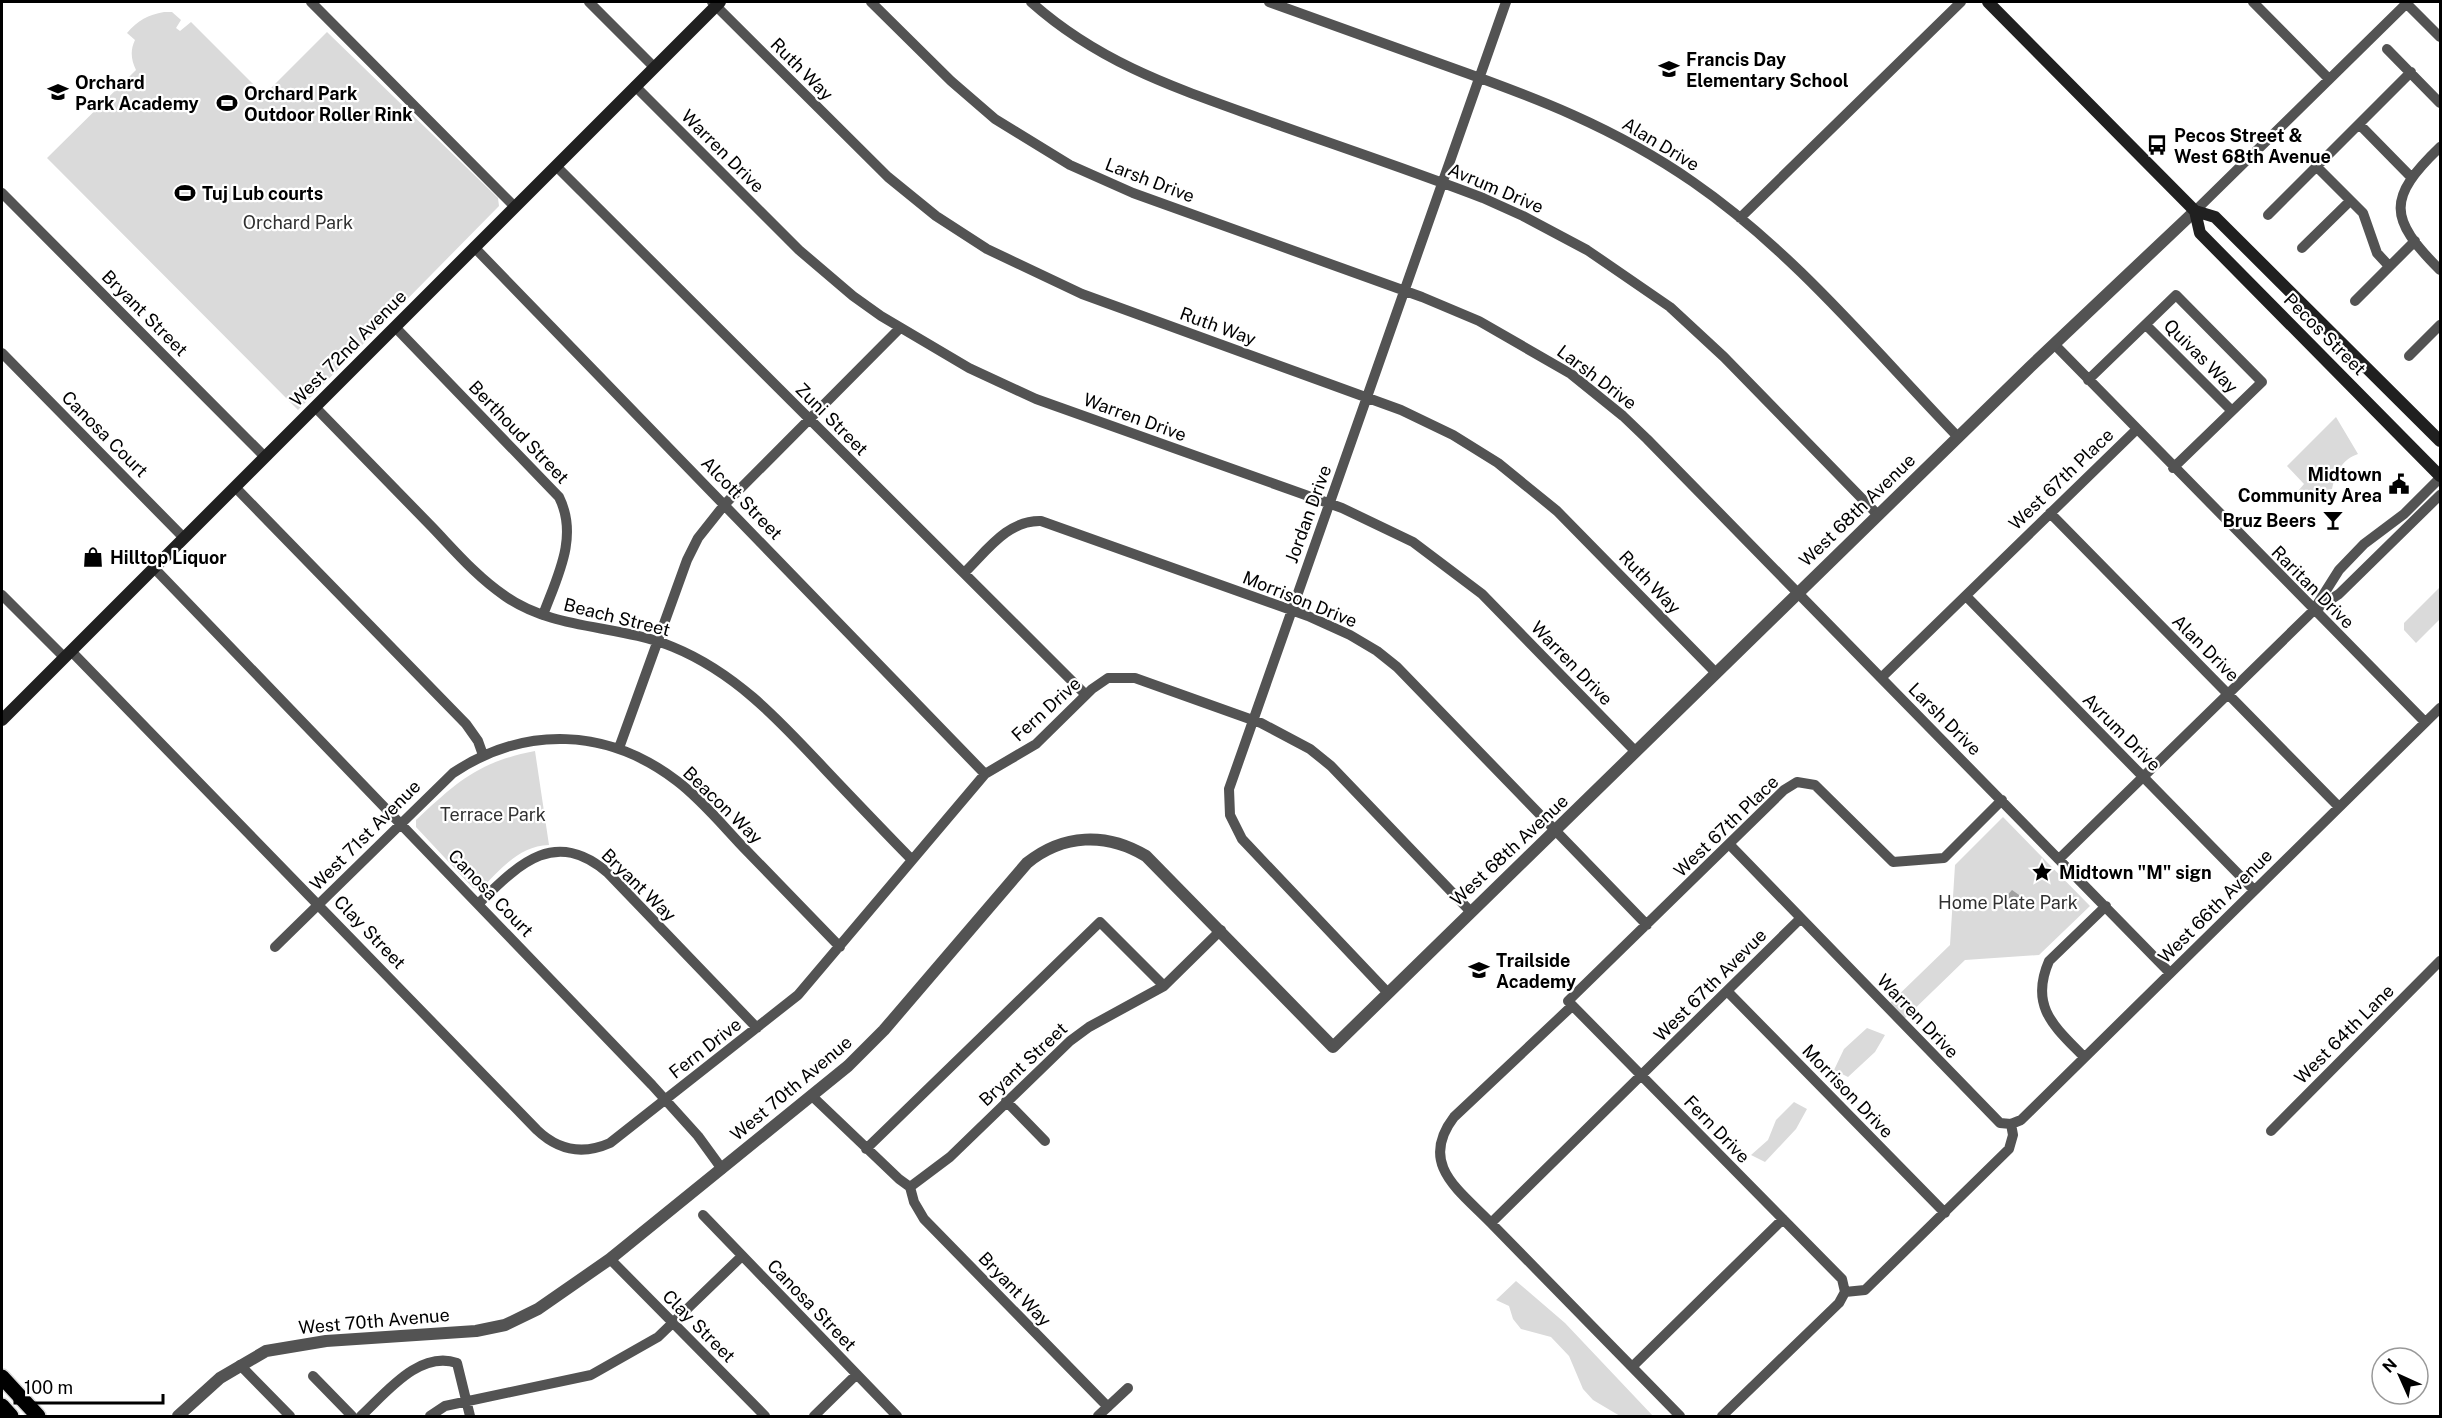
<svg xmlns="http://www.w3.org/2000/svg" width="2442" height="1418" font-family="'Public Sans',sans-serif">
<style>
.green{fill:#dadada}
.water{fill:#a1a1a1}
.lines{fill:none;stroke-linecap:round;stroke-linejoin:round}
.primary-casing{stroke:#dbdbdb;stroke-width:18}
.minor{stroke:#535353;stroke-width:10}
.tertiary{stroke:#535353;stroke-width:12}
.secondary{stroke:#202020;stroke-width:12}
.primary{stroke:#000;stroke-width:15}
.labels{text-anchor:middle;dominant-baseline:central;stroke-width:4.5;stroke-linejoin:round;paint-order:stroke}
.poi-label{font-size:18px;font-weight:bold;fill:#000;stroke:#fff;text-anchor:start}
.street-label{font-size:18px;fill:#000;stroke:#fff}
.park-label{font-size:18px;fill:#313131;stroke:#fff}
</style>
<rect width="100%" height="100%" fill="#fff"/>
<path class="green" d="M164 12H172L181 20 176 28 180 31 191 22 264 95 327 32 498 198 499 206 298 410 47 158 136 70C131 60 130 50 135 40L127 33C138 20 148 15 164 12Z
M2336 417 2358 454C2341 460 2336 473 2332 489L2303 495 2298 491 2304 484 2287 466Z
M2440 587V619L2416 643 2404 630V623Z
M535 751 549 845C519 846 501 869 481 889L473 888 416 827V820C457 782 478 762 535 751Z
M2003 817 2090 906 2039 955 1965 960 1901 1022 1886 1007 1950 945 1955 865Z
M1867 1028 1885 1035 1875 1052 1848 1077 1834 1070 1844 1049Z
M1794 1102 1807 1109 1796 1129 1765 1162 1751 1155 1768 1140 1776 1120Z
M1516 1281 1565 1323 1653 1416H1620L1593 1400 1583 1389 1569 1356 1551 1337 1521 1329 1513 1319 1509 1306 1496 1300Z"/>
<path class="water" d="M2012 890 2022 897 2021 903 2012 911 2007 908 2008 901 2004 899Z"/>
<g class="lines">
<g class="primary-casing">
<path id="primary" d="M2 1377 38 1416
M2 1406 11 1416"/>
</g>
<path class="minor" d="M311 2 515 207
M589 2 654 67
M712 2 888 177 936 216 987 249 1082 294 1401 410 1453 435 1498 463 1557 511 1716 673
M871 2 951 81 995 119 1070 165 1133 193 1422 297 1479 321 1571 374 1623 416 1647 439 2170 973
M1031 2C1096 60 1167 85 1248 114 1326 142 1405 168 1483 198L1523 216 1587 250 1670 307 1724 357 1878 515
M1269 2C1327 23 1385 44 1444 65 1534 97 1614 127 1693 182 1793 251 1874 350 1958 437
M2253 2 2329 79
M2406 3 2440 37
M2387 49 2440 103
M635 86 799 250 853 296 881 316 969 368 1036 399 1342 508 1413 542 1482 594 1636 752
M2359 124 2411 177
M2440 147C2387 198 2388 218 2440 270
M556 166 1086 695
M2316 166 2363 213 2377 253 2389 266
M2 193 265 457
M2195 211 2408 2
M2268 215 2411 72
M1740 218 1961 2
M474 247 985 774
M2302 248 2350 201
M2355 301 2415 241
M2146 325 2232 411
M395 327 559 497C579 537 557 577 543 615
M2054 344 2425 722
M2 353 184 538
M2409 356 2440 325
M2088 380 2176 295 2262 382 2173 468
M315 407C354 447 393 487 432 527 455 551 477 577 505 596 555 631 618 624 673 647 734 672 777 718 821 765 851 797 882 829 912 860
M235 487 466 724 478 741 483 755
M2050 513 2339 807
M154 568 652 1085 698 1136 722 1169
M964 573C986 552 1007 520 1041 521L1308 616 1350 635 1377 651 1397 667 1647 925
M2 595 64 657
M1966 596 2254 890
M2315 608 2339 570 2364 544 2404 514 2440 478
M71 651 537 1130C559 1151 583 1155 610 1143L798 995 985 774 1036 744 1092 689 1108 678H1135L1261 723 1310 749 1331 766 1470 911
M1881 678 2136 430
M619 748 687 560 698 538 725 504 900 328
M2002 800 1944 858 1893 862 1815 785 1797 782 1784 790 1568 1001 1842 1279 1845 1292 1865 1290 2009 1149 2013 1135 2011 1124
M1730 845 2000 1123 2011 1124 2021 1120 2440 708
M2060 858 2313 611 2339 594 2440 495
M479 903C519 864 555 827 608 873L757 1028
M275 947 453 773C525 725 608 728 677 781 702 800 723 826 745 849 776 881 808 914 840 947
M1728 992 1945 1213
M1388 993 1242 839 1230 815 1229 789 1506 2
M2084 1057C2055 1027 2029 1007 2049 961L2106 906
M812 1096 899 1179 910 1187
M1006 1101 1045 1141
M2271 1131 2440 961
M866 1149 1100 922 1164 986
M910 1187 950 1157 1070 1041 1089 1027 1164 986 1221 930
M910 1187 914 1202 924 1219 1108 1407
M703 1215 897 1416
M1491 1223C1459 1190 1418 1164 1454 1117L1572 1006
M610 1259 765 1416
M240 1365 290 1416
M1632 1367 1783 1219
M313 1376 352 1416
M361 1416C386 1393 419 1350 457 1363L470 1416
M430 1416 445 1406 591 1375 658 1337 742 1256
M814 1416 856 1375
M1098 1416 1128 1388
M1680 1416 1491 1223 1801 918
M1722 1416 1839 1303 1845 1292"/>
<path class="tertiary" d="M178 1416 220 1378 266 1351 326 1341 476 1331 505 1325 538 1309 610 1259 848 1066 884 1030 1027 863C1063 834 1106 832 1146 856L1333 1047 2030 367 2195 211"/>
<path class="secondary" d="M1988 2 2195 211 2215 217 2440 441
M2195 211 2200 233 2440 476
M2 720 720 2"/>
<use href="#primary" class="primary"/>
</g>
<defs>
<g id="school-bare" transform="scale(1.62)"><path d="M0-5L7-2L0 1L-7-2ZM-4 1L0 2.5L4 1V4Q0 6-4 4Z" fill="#000" stroke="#fff" stroke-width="2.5" paint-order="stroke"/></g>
<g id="stadium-bare" transform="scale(1.62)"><path d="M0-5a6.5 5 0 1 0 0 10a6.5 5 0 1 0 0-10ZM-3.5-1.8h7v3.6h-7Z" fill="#000" stroke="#fff" stroke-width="2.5" paint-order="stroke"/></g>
<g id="bus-bare" transform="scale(1.62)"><path d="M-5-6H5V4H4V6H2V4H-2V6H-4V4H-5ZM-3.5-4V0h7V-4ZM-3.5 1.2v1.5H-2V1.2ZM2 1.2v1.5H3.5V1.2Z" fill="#000" stroke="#fff" stroke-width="2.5" paint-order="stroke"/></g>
<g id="civic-bare" transform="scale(1.62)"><path d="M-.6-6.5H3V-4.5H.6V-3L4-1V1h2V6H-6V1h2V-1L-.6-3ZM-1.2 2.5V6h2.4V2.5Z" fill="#000" stroke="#fff" stroke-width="2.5" paint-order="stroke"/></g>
<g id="bar-bare" transform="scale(1.62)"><path d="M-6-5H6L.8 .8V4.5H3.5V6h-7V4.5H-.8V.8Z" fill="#000" stroke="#fff" stroke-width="2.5" paint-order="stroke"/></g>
<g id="shop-bare" transform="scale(1.62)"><path d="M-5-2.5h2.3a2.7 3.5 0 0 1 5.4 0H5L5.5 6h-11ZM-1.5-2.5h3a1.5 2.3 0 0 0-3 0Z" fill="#000" stroke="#fff" stroke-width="2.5" paint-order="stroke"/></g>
<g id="sight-bare" transform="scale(1.62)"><path d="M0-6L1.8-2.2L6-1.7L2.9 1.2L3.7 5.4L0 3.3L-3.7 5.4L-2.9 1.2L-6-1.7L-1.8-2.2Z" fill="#000" stroke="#fff" stroke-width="2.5" paint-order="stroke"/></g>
</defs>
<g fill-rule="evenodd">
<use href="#school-bare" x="1669" y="69"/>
<use href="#school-bare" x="58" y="92"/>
<use href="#stadium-bare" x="227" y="103"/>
<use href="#bus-bare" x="2157" y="145"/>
<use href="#stadium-bare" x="185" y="193"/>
<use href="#civic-bare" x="2399" y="484"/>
<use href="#bar-bare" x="2333" y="520"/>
<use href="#shop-bare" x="93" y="557"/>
<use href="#sight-bare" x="2042" y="872"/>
<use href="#school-bare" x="1479" y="970"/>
</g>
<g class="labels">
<g class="poi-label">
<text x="1686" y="59">Francis Day<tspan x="1686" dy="21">Elementary School</tspan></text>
<text x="75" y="82">Orchard<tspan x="75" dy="21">Park Academy</tspan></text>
<text x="244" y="93">Orchard Park<tspan x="244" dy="21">Outdoor Roller Rink</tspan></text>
<text x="2174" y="135">Pecos Street &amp;<tspan x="2174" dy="21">West 68th Avenue</tspan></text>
<text x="202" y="193">Tuj Lub courts</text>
<text x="2382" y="474" text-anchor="end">Midtown<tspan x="2382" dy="21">Community Area</tspan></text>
<text x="2316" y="520" text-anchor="end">Bruz Beers</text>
<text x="110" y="557">Hilltop Liquor</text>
<text x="2059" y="872">Midtown "M" sign</text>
<text x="1496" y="960">Trailside<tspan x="1496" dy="21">Academy</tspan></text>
</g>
<g class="street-label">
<text transform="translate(802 69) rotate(45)">Ruth Way</text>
<text transform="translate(1661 144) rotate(31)">Alan Drive</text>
<text transform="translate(723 151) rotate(45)">Warren Drive</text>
<text transform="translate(1150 180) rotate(21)">Larsh Drive</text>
<text transform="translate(1496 188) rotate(23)">Avrum Drive</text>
<text transform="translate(145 313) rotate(45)">Bryant Street</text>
<text transform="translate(1218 326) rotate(20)">Ruth Way</text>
<text transform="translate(2325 334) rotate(45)">Pecos Street</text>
<text transform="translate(348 348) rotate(-45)">West 72nd Avenue</text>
<text transform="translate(2201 356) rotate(45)">Quivas Way</text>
<text transform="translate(1597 377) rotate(37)">Larsh Drive</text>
<text transform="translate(1135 417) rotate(20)">Warren Drive</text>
<text transform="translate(832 419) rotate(45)">Zuni Street</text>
<text transform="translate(519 432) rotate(46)">Berthoud Street</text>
<text transform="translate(105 434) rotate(45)">Canosa Court</text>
<text transform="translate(2061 479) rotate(-44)">West 67th Place</text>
<text transform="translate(742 498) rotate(46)">Alcott Street</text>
<text transform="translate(1857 510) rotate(-44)">West 68th Avenue</text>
<text transform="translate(1308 514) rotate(-70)">Jordan Drive</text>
<text transform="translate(1650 582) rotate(46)">Ruth Way</text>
<text transform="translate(2313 587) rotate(45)">Raritan Drive</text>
<text transform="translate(1300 599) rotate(22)">Morrison Drive</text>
<text transform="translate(617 617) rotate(14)">Beach Street</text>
<text transform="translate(2206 648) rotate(45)">Alan Drive</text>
<text transform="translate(1572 663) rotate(46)">Warren Drive</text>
<text transform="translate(1046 709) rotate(-42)">Fern Drive</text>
<text transform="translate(1945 719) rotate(45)">Larsh Drive</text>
<text transform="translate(2122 732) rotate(45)">Avrum Drive</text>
<text transform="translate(723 805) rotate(44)">Beacon Way</text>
<text transform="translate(1726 826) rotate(-44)">West 67th Place</text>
<text transform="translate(365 835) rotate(-45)">West 71st Avenue</text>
<text transform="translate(1509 850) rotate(-43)">West 68th Avenue</text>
<text transform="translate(639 885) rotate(44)">Bryant Way</text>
<text transform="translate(491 893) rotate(46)">Canosa Court</text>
<text transform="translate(2215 906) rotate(-45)">West 66th Avenue</text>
<text transform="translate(370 932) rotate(46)">Clay Street</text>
<text transform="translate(1710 985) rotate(-45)">West 67th Avevue</text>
<text transform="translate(1918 1016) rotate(46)">Warren Drive</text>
<text transform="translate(2344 1034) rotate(-45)">West 64th Lane</text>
<text transform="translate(705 1048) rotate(-38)">Fern Drive</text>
<text transform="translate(1023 1064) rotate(-43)">Bryant Street</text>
<text transform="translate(791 1088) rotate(-40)">West 70th Avenue</text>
<text transform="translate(1848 1091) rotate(46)">Morrison Drive</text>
<text transform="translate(1717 1129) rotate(46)">Fern Drive</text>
<text transform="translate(1015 1289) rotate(46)">Bryant Way</text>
<text transform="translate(812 1305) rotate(46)">Canosa Street</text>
<text transform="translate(374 1321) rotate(-5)">West 70th Avenue</text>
<text transform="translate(699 1326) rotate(45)">Clay Street</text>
</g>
<g class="park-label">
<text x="298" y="222">Orchard Park</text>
<text x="493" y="814">Terrace Park</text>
<text x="2008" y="902">Home Plate Park</text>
</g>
</g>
<rect width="2442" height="1418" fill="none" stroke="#000000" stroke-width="6"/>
<g transform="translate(2400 1376) rotate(315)"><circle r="28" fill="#ffffff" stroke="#999999" stroke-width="1.5"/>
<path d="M0-4.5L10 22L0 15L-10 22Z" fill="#000000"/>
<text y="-9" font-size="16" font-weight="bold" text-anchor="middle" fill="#000000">N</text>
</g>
<path d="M15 1394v9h148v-9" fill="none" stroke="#000000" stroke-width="3"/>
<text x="24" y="1394" font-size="18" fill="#000000" stroke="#ffffff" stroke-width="4.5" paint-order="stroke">100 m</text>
</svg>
